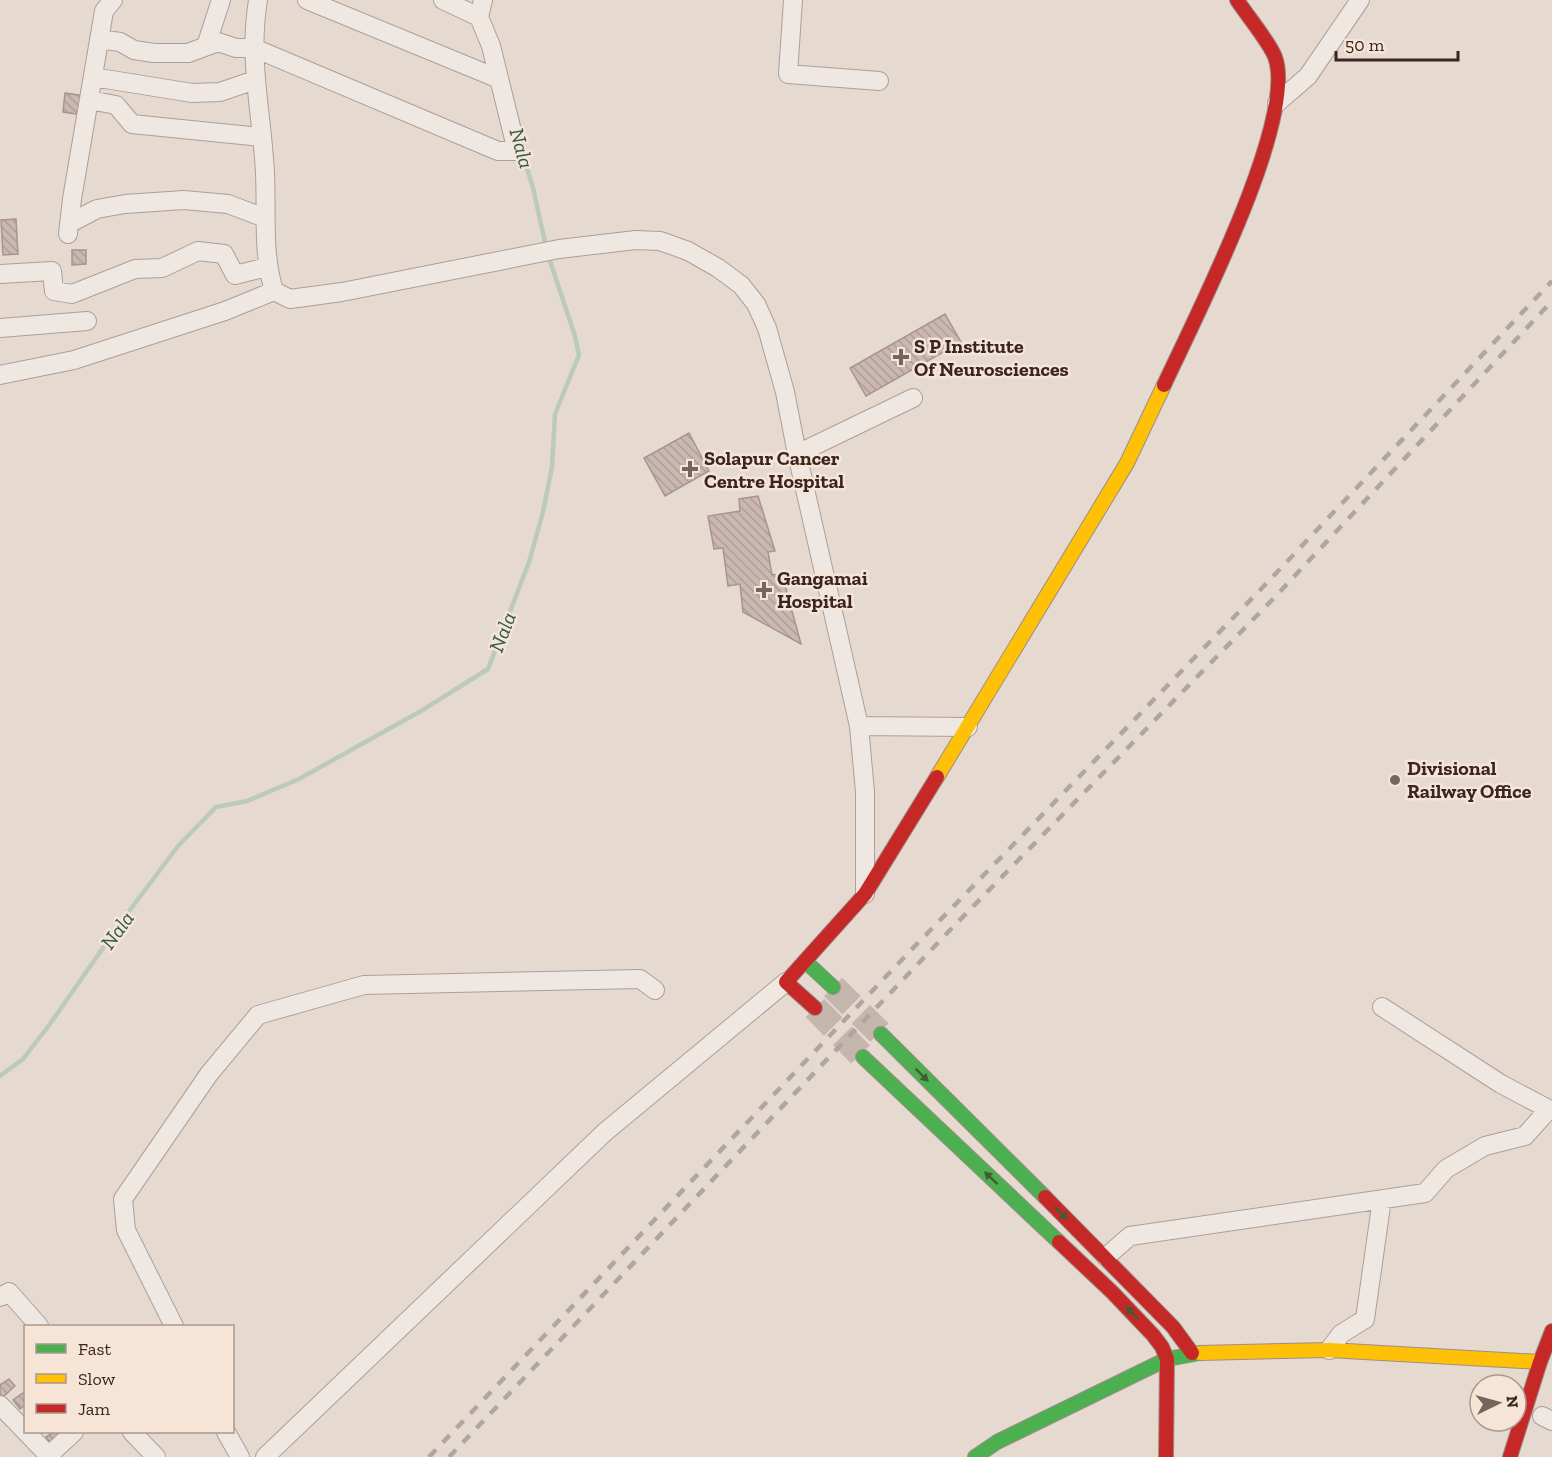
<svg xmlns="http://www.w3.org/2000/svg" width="1552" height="1457" font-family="'Zilla Slab',serif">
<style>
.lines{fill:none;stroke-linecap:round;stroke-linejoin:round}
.stream{stroke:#bbcabc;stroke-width:4.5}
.building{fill:url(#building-back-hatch);stroke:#a7948f;stroke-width:1.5}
.secondary-tunnel{stroke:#c4b5ad;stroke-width:26;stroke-dasharray:26 13;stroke-linecap:butt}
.street-casing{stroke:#ac9f98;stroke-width:20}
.fast-casing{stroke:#9b8e88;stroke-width:16}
.slow-casing{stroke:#9b8e88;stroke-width:16}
.jam-casing{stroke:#9b8e88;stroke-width:16}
.street{stroke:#eee7e2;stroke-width:18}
.fast{stroke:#4caf50;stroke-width:14}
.slow{stroke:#ffc107;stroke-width:14}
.jam{stroke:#c62828;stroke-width:14}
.rail{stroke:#aea6a1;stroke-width:4.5;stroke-dasharray:10 10;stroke-linecap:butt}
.oneway{fill:#425c33}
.poi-dot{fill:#77645e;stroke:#f6e4d7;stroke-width:2}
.labels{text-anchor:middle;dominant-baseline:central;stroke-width:5;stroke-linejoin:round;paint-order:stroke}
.poi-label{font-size:20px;font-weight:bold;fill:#3b2520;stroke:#f6e4d7;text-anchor:start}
.water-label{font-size:21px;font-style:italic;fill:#2f5b4b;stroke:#f6e4d7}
</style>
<defs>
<pattern id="building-back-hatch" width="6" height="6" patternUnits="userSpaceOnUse" patternTransform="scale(1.5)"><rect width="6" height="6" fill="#cab7b1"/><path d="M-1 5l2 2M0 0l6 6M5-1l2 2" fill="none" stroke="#ae9d98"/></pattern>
</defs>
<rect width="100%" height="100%" fill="#e6d9d0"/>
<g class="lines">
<path class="stream" d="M522 151 533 188 546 247
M0 1076 23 1059 50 1024 121 922 178 846 216 807 247 801 299 779 421 711 488 669 529 562 543 512 552 467 555 414 579 355 575 336 548 255"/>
</g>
<path class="building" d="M65 93 85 96 82 115 63 112Z
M16 219 18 254 3 255 1 220Z
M72 250H86V264L72 265Z
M945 314 961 342 866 396 850 368Z
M689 433 709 471 665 496 644 458Z
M758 496 775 551 768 552 772 575 782 574 801 644 743 612 740 584 728 586 723 548 714 549 708 516 740 511 739 499Z
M9 1379 15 1386 3 1397 0 1394V1385Z
M26 1391V1404L20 1409 13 1400Z
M54 1432H63L53 1446 46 1437Z"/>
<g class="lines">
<path class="secondary-tunnel" d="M833 987 881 1034
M815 1008 863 1057"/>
<g class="street-casing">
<path id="street" d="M258 0C248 61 262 113 265 173 267 214 262 251 274 291L290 299 342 292 559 249 636 240 660 241 688 251 718 268 741 285 756 304 767 328 785 392 797 454 859 726 968 727
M307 0 499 79
M443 0 479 17
M793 0 788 74 879 81
M99 39 120 42 134 50 154 53H188L218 42 236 48H254L498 151H517L491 46 479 17 483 0
M206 46 221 0
M93 77 192 93 220 92 255 80
M89 100 116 105 132 124 261 137
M1277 103 1308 76 1360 0
M70 223 97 209 125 204 184 200 228 204 265 218
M68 234 72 199 104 11 113 0
M0 274 52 271 54 291 72 294 135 269 162 268 198 251 224 254 235 275 267 267
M0 328 87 321
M0 375 74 360 225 311 274 291
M797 454 913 398
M859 726 865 792V894
M1382 1007 1501 1084 1552 1111
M1106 1257 1130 1236 1425 1193 1446 1169 1485 1146 1525 1136 1549 1109
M0 1297 9 1292 39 1326
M174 1326 126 1230 123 1199 209 1074 258 1015 364 985 640 979 655 990
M1329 1350 1341 1334 1365 1319 1382 1199
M0 1405 50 1457
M1542 1416 1552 1421
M132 1432 156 1457
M226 1432 240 1457
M47 1457 74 1432
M265 1457 605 1132 786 982"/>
</g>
<g class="fast-casing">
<path id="fast" d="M806 962 833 987
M881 1034 1045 1197
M863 1057 1059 1242
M975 1457 997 1442 1167 1359 1200 1353"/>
</g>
<g class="slow-casing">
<path id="slow" d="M937 777 1127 463 1164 385
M1200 1353 1329 1350 1540 1362"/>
</g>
<g class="jam-casing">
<path id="jam" d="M1164 385C1193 322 1298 119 1275 57 1270 43 1246 14 1237 0
M815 1008 786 982 865 894 937 777
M1045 1197 1173 1327 1192 1353
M1059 1242 1112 1292 1153 1335 1162 1347 1167 1359 1166 1457
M1510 1457 1540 1362 1552 1331"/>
</g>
<use href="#street" class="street"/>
<use href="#fast" class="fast"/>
<use href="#slow" class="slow"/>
<use href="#jam" class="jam"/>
<path class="rail" d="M429 1457 915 946 1263 587 1552 281
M449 1457 952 928 1274 598 1552 301"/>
</g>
<defs><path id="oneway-solid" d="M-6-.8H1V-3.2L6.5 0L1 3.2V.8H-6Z" transform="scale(1.5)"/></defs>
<g class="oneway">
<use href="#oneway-solid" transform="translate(922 1075) rotate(45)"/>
<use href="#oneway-solid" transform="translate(991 1178) rotate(-137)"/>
<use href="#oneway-solid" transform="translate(1061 1213) rotate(45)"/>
<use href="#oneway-solid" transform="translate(1132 1313) rotate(-134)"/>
</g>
<g class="poi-dot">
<path d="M898 348h6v6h6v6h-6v6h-6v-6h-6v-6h6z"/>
<path d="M687 460h6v6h6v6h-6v6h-6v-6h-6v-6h6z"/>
<path d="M761 581h6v6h6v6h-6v6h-6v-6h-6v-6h6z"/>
<circle cx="1395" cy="780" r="6"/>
</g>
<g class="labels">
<g class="poi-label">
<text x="914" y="346">S P Institute<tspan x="914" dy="23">Of Neurosciences</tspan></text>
<text x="704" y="458">Solapur Cancer<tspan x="704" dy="23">Centre Hospital</tspan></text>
<text x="777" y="578">Gangamai<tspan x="777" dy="23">Hospital</tspan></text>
<text x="1407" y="768">Divisional<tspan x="1407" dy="23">Railway Office</tspan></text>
</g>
<g class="water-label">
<text transform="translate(522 148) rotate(74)">Nala</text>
<text transform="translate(502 632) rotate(-69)">Nala</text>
<text transform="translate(117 930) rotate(-54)">Nala</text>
</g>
</g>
<rect x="24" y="1325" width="210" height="108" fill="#f6e4d7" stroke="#ab988e" stroke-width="1.5"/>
<rect x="36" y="1344" width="30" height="9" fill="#4caf50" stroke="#ab988e" stroke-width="1.5"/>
<text x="78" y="1355" font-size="18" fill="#3b2520">Fast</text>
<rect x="36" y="1374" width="30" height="9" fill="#ffc107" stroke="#ab988e" stroke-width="1.5"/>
<text x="78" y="1385" font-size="18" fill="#3b2520">Slow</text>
<rect x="36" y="1404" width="30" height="9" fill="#c62828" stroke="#ab988e" stroke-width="1.5"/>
<text x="78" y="1415" font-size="18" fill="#3b2520">Jam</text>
<g transform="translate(1498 1403) rotate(85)"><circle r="28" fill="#f6e4d7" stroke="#ab988e" stroke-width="1.5"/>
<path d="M0-4.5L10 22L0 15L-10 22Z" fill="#77645e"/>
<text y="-9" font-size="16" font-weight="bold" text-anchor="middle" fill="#3b2520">N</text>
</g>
<path d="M1336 51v9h122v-9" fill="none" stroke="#3b2520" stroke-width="3"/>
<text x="1345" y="51" font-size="18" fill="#3b2520" stroke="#f6e4d7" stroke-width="4.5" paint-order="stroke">50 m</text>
</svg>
